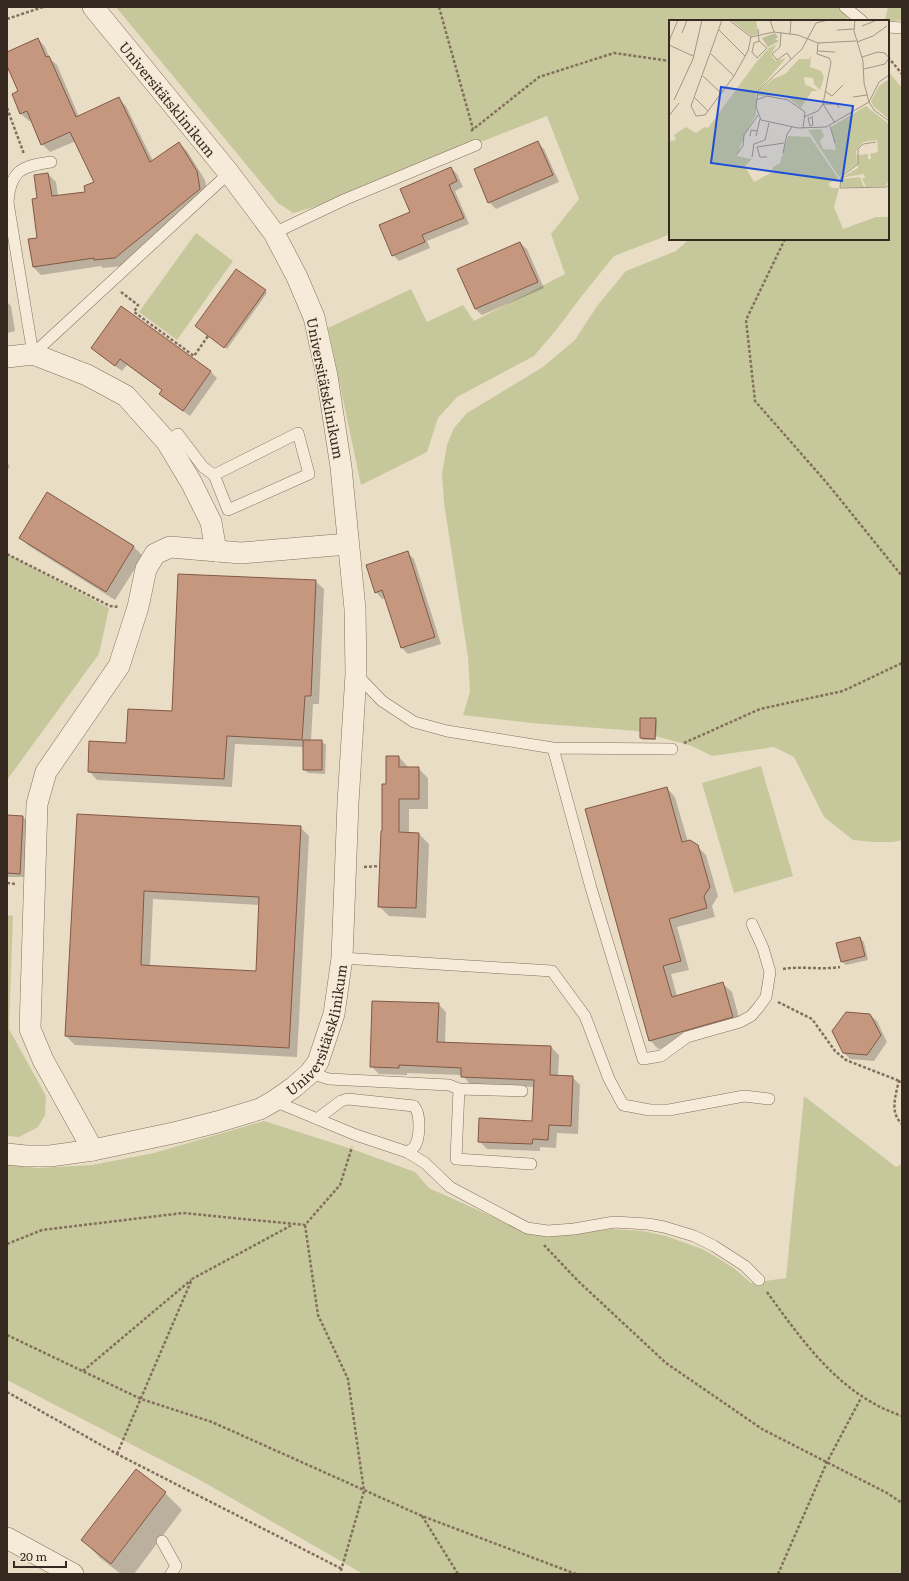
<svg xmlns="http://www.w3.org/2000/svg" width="909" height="1581" font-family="Literata,serif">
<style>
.green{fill:#c6c89b}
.shadow{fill:#0003;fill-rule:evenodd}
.building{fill:#c5977f;stroke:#815945;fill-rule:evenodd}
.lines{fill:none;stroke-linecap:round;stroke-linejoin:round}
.service-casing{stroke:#846f5d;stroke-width:12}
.minor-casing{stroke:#846f5d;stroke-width:22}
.path{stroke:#846f5d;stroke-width:2.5;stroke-dasharray:3 2;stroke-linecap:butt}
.service{stroke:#f6ebd9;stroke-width:11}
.minor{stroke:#f6ebd9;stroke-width:21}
.labels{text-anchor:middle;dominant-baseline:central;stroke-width:3;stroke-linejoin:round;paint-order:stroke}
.street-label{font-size:14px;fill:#362920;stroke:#f2e8d5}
.inset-road{fill:none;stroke:#a29584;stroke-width:1}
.view{fill:#1d4ed8;fill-opacity:0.15;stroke:#1d4ed8;stroke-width:2}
.inset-edge{fill:none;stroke:#362920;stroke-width:2}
</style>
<rect width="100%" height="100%" fill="#eaddc6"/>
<path class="green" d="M116 7H838L850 21H670V233L666 236 614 256 581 297 557 329 534 356 457 397 438 418 427 452 361 485 328 328 411 289 427 322 463 305 474 321 565 274 551 234 579 199 547 116 317 206 293 213 278 203Z
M888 7H902V20L893 21 885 20Z
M888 71 902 88V840L893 842H873L853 840 824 817 794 757 774 747 712 756 692 746 637 731 531 723 463 715 470 692 468 657 444 503 442 474 447 445 454 428 467 413 543 367 575 340 597 306 626 271 676 251 689 239H888Z
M196 233 233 261 177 340 139 312Z
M7 554 109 608 99 654 7 780Z
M761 766 793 876 734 893 702 783Z
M7 915 13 916 9 1029 46 1096 45 1115 38 1127 19 1137 7 1136Z
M804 1096 896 1167 902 1164V1574H363L200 1480 7 1380V1164L37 1168 92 1165 154 1153 264 1121 352 1149 415 1172 429 1188 518 1228 568 1234 612 1229 643 1231 666 1236 702 1249 718 1258 735 1269 751 1283 786 1278Z"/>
<path class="shadow" d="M38 39 45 47 50 59 57 65 79 117 118 98 126 106 153 161 179 143 187 151 205 180 208 197 123 266 103 268 101 266 41 275 33 267 38 239V199L48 174 56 182 58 196 86 192 95 182 76 141 50 152 42 144 32 120 29 121 21 114 13 94 19 92 7 64V53Z
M538 143 544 149 559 182 496 209 489 202Z
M451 168 457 174 463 187 455 191 469 224 427 241 430 248 399 261 393 255 411 213Z
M520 243 527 249 544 288 482 315 475 309Z
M265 291 267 293 227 349 198 328Z
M7 302 11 306 15 331 7 333Z
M121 307 211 372 217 378 190 416 167 400 161 394 163 391 127 365 122 371 98 354 92 348Z
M7 463 10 466 7 471Z
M48 493 134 547 143 556 115 600 29 546 20 538Z
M408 553 414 559 441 644 408 654 402 648 386 598 382 599 376 592Z
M315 581 324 589 319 704H313L311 741H321L326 745 325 774 308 773 304 769V747L235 744 232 787 97 780 89 771 173 712Z
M655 719 657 721 656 740H643L641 738Z
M399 757 409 768H418L428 778V809H409V834H419L429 844 426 918 389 916 379 906 387 785Z
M667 788 675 797 688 842 697 846 706 855 718 896 712 906 715 917 677 927 689 970 671 974 677 996 723 984 732 992 741 1025 658 1049 650 1040Z
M78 815 300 827 309 836 297 1057 75 1045 66 1036ZM153 899 260 905 257 972 150 966Z
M7 816 23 817 27 821 24 877H7Z
M860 938 864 942 868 960 846 965 841 961Z
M438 1004 446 1012 445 1043 551 1047 559 1055 558 1076 572 1077 580 1085 578 1134 557 1133 556 1148 540 1147V1151L487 1149 479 1141 533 1122 534 1087 470 1084 462 1075 407 1073V1075L379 1074 371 1066Z
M870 1015 877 1021 887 1042 874 1061 850 1059 844 1053Z
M136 1471 165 1493 182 1510 134 1574H121L100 1558 83 1540Z"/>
<path class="building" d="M38 38 46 57 49 56 76 117 119 97 150 162 179 142 197 171 200 189 115 258 94 260V258L33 267 28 239 37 238 32 199 37 198 34 175 48 173 52 196 85 192 84 186 94 182 70 132 41 145 27 111 20 114 12 94 18 91 7 66V52Z
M538 141 553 175 488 203 474 169Z
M451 167 457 181 449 185 464 218 422 235 425 242 392 256 379 225 410 212 400 189Z
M520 242 538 282 475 309 457 269Z
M236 269 266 290 224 348 195 326Z
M121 306 211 371 183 411 159 394 162 390 120 359 115 366 91 348Z
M47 492 134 546 106 592 19 538Z
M408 551 435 637 401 648 382 590 375 593 366 565Z
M178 574 316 580 311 696H305L302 740 227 736 224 779 88 772 89 741 126 743 128 709 172 711Z
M640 718H656L655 739 640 738Z
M303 740H322V770H303Z
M386 756H399V767H419V799H399V832L419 833 416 908 378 907 381 831H382V784H386Z
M667 787 682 842 690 840 698 845 710 887 704 896 707 908 669 919 681 961 663 966 672 997 723 982 733 1017 649 1041 585 809Z
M77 814 301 826 289 1048 65 1036ZM144 891 259 897 256 971 141 965Z
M7 815 23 816 20 874 7 873Z
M860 937 865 956 841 962 836 943Z
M372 1001 439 1003 437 1042 551 1046 550 1075 573 1076 571 1126 549 1125 548 1140 533 1139 532 1144 478 1142 479 1118 532 1121 534 1080 461 1077V1068L399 1065V1068L370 1067Z
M846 1012 870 1014 881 1035 867 1055 843 1053 832 1031Z
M136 1469 166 1492 111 1564 81 1540Z"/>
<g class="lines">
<g class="service-casing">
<path id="service" d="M845 7 862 21
M888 27 902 28
M274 233 346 199 476 145
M33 354 229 173
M33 354 8 203C10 171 21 166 51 162
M167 442 178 434 203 467 214 475 298 433 309 474 228 510 214 475
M356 674 382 701 414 722 447 731 553 748 672 749
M553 748 591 888 643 1059 661 1056 687 1037 740 1022 751 1016 758 1008 766 997 770 972 763 948 752 924
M342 958 552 971 585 1016 609 1079 623 1105 650 1110H669L744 1096 769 1099
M310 1073 329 1079 449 1085 459 1089 522 1091
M459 1089 456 1159 531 1164
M274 1101 356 1135 407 1152 425 1163 450 1187 527 1228 548 1231 574 1229 614 1222 648 1224 664 1227 694 1236 714 1246 745 1266 759 1280
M317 1119 341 1101 348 1099 414 1106C421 1114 420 1137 415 1146 413 1149 410 1150 407 1152
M162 1541 176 1566 171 1574"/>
</g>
<g class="minor-casing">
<g id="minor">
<path d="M7 357 33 354 87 375 126 396 167 442 191 482 211 522 216 551"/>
<path d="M93 1150 43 1060 30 1029 37 804 46 772 119 666 138 607 146 569 155 554 170 547 241 553 348 544"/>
<path id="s1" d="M7 1154 26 1156H50L93 1150 178 1132 217 1122 260 1109 274 1101 294 1087 310 1073 318 1062 334 1014 342 958 348 803 356 674 355 609 341 467 327 376 314 317 297 277 274 233 229 173 93 7"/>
<path d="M7 1538 73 1574"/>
</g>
</g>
<path class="path" d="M439 7 473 129
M7 19 43 7
M888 57 902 74
M7 108 24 154
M471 131 539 77 614 53 670 61
M785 239 746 320 755 401 827 483 902 576
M121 292 138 305 134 312 194 356 208 336
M7 554 110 606 119 607
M684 743 760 709 843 691 902 663
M364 867 379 866
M7 883 16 884
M783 969C801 966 821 970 840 967
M778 1002 812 1019 835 1051 846 1060 902 1082
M899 1080C896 1095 889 1112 902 1124
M305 1225 318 1315 348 1379 364 1491 340 1574
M7 1244 42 1230 183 1213 305 1225 340 1185 352 1147
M544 1245 578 1281 666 1363 762 1429 887 1493 902 1503
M767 1292C804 1343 840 1395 902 1416
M7 1335 141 1399 212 1422 422 1516 576 1574
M83 1371 191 1280
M7 1392 117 1454 342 1569
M117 1454 192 1279 292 1225
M422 1516 458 1574
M778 1574 827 1462 861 1398"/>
<use href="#service" class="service"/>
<use href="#minor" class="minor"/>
</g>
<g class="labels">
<g class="street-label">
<text transform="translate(168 99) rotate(51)">Universitätsklinikum</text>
<text transform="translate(326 388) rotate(79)">Universitätsklinikum</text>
<text stroke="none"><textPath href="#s1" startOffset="363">Universitätsklinikum</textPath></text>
</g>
</g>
<g transform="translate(669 20)">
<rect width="220" height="220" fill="#eaddc6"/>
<path d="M62 0H87L89 14 82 16ZM108 24 102 34 104 38 107 41 117 38 87 73V94L76 114 68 136 83 139 76 146 85 162 103 152 104 147 111 143 119 116 141 117 169 158 159 164 163 168H170L165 187 174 209 207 197H220V220H0V121L7 120 5 115 17 107 27 113 36 107 39 108 88 41 100 28ZM142 35 141 47 152 51 155 57 151 70 145 64 144 58 135 57 136 64 149 71H143L132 88 116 75 89 76 91 70 104 59 116 54 130 39H140ZM220 59V99L204 86 202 81 210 66ZM197 86 220 104V161L216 166 197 167 193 158H196L195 154 172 158 189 148 188 135 199 134V139H202L201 134 209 132 208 120 194 122 187 131 188 144 170 157 139 110 152 109 155 116 151 121 154 129 167 130 162 107ZM191 157 195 167H172L173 159Z" fill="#c6c89b"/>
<path d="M106 13 109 17 106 19 110 21 99 27 93 18Z" fill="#bcbd99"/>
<path class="inset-road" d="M53 0 22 86 27 96 36 95 65 56 79 31 82 17M60 0 82 17 105 12M101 0 105 12M159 0 147 3 133 29 89 71 87 87 92 100 129 108 157 107 200 82 210 62 220 55M186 0 185 11 194 41 195 63 200 82 205 90 220 101M193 6 208 0M89 9 90 21 98 28 88 38 83 32 85 23 90 21M50 10 76 36M168 10 185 9M105 12 129 15 149 23 187 21M13 13 18 0M112 13 111 27 103 34 108 40 118 33 122 39M121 14 122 0M0 21 9 0M188 22 204 16 218 6M0 25 24 36M149 31 166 32M42 34 65 56M193 37 209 32 216 33 220 38 216 44 195 49M34 56 52 73M156 71 163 76 174 65M184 77 198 75M26 78 39 91M5 80 24 39 33 0M87 80 98 76 119 80 136 92 134 108M154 84 166 103M154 84H168L170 88M0 96 10 83M135 97 149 91 154 84 162 42 160 38 148 34 149 23M142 98H139L141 106 144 105 143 96M161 106 166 123M81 116 82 110 88 111M87 116 91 99M207 122 194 124 189 129V144L172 157 171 168 217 167 220 165M114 133 118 114 123 107M68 134 74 126 75 115 89 95M83 137 85 124 96 120 100 103M98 137H91L88 127 115 123"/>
<path class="view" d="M52 67 184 86 173 161 42 143Z"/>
<rect width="220" height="220" class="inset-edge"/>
</g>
<rect width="909" height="1581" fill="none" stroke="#362920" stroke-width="16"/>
<path d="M14 1561v6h52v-6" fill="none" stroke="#362920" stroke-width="2"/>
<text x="20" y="1561" font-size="12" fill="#362920" stroke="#f2e8d5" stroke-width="3" paint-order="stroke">20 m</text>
</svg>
